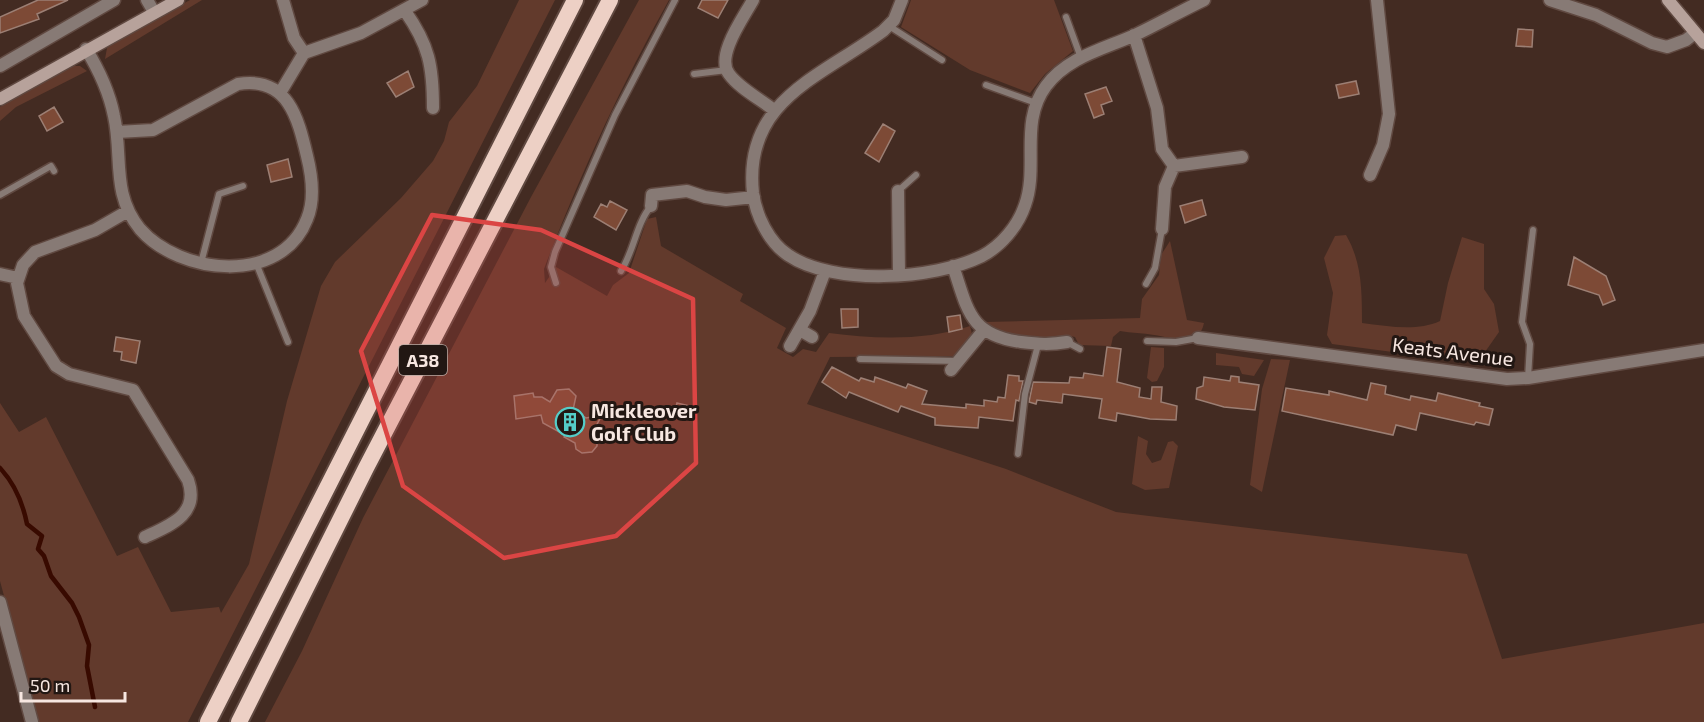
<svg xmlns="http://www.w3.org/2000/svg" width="1704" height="722" font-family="'Exo 2',sans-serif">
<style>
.green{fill:#623a2c}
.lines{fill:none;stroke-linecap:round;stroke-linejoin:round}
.stream{stroke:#380a00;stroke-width:4.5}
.building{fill:#7d4a36;stroke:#9c7f74;stroke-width:1.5}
.service-casing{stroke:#604941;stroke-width:9}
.minor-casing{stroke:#604941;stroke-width:15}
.tertiary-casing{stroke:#604941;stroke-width:15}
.secondary-casing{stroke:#604941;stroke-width:15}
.trunk-casing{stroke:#604941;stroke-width:20}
.service{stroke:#877a75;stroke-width:6}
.minor{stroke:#877a75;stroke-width:12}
.tertiary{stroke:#877a75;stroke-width:12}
.secondary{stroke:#b7a29b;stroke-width:12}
.trunk{stroke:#edd0c5;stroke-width:16}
.marked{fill:#db4544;fill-opacity:0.2;stroke:#db4544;stroke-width:4.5;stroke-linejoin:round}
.labels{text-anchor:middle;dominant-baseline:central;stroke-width:6;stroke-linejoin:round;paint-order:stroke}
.shield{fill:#221713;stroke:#b7a9a3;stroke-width:1.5}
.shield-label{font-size:18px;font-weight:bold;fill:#f7e7e1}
.street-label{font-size:20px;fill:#f7e7e1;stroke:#221713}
.poi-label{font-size:20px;font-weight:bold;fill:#f7e7e1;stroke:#221713;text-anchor:start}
</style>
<rect width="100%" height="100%" fill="#432b22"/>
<path class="green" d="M190 0H202L105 59 107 48 117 39Z
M519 0H555L188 722H38L0 581V403L19 432 46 417 117 556 138 547 171 612 219 607 221 613 249 564 287 401 321 286 335 262 401 198 433 161 444 141 449 122 477 86Z
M639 0H669C620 87 579 177 544 269L545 283 556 267 607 296 613 285 629 273 647 219 656 217 661 246 743 294 740 301 786 328 777 348 793 357 803 349 816 352 829 333C875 339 925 341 970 326L972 334C967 344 962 349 953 356L830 357 807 404 1006 469 1116 512 1467 554 1502 659 1704 623V722H265L302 651 363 518 531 197Z
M911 0H1054L1073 51 1045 74 1030 93 970 70 901 27Z
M70 66H80L87 71 16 107 0 121V107Z
M1346 235C1362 262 1362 292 1362 323 1388 326 1416 332 1440 321L1448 283 1462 237 1484 244V289L1494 304 1499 332 1485 352 1461 361 1332 344 1327 335 1333 293 1324 258 1335 236Z
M1170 241 1187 320 1204 323C1199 348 1173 338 1154 335 1143 333 1131 333 1120 331L1113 337 1111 346 1079 345 1075 337 1070 336C1042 339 1006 342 985 322L1140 318 1142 299 1159 275 1161 255Z
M1151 347 1164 348V367L1157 381 1152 382 1147 378Z
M1216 353 1264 360 1254 376 1242 374 1239 367 1216 365Z
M1271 359 1290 360 1262 492 1250 485 1262 389Z
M1138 436 1148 441 1146 454 1152 463 1161 460 1168 442 1173 441 1178 446 1169 488 1145 490 1132 484Z"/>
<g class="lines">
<path class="stream" d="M0 468C14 483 23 504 27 524L42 536 38 549 44 556 51 576 72 603 79 617 89 645 87 666 95 707"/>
</g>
<path class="building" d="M38 0H68L37 14 39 19 0 33V17Z
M702 0H728L718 18 698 8Z
M1518 29 1533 30 1532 47 1516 46Z
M408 71 414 87 396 97 387 83Z
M1356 81 1359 94 1339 98 1336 85Z
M1106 87 1112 101 1101 105 1104 114 1094 118 1085 94Z
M54 107 63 122 47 131 39 116Z
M883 124 895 131 879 162 865 153Z
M288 159 292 177 271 182 267 165Z
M1202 200 1206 215 1185 223 1180 206Z
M610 201 627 210 616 230 594 217 601 204 607 207Z
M1574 257 1606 276 1615 300 1603 305 1599 295 1568 285Z
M841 309H858V327L842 328Z
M960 315 962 329 949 332 947 317Z
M116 337 140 341 136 363 121 360 122 352 114 351Z
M1107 347 1121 349 1117 382 1140 388 1139 397 1151 399 1152 387H1162L1161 402 1177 406 1176 420 1150 419 1117 413 1116 421 1099 418 1102 399 1063 394 1062 403 1037 400 1036 404 1029 402 1033 382 1069 383 1070 377 1083 378 1084 373 1103 376Z
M832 367 859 381 861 378 874 382 875 377 906 388 908 384 927 391 922 404 966 408V404L984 406V400L997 402 998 397 1005 398 1008 375 1019 376V381H1023L1019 401 1016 400 1013 421 979 417 978 428 947 426 935 425V418L901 406 898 412 849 392 846 398 822 382Z
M1231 376 1239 377V382L1259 385 1255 410 1224 407 1196 399 1197 388 1203 386 1204 377 1230 381Z
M1371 383 1386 386 1385 394 1410 400 1411 396 1436 401 1438 393 1480 403 1479 406 1493 409 1489 425 1476 422 1474 425 1420 413 1416 430 1396 425 1393 435 1282 411 1286 388 1329 395V391L1367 400Z
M569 389 576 396 573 410 586 418 602 415 595 428 602 431 597 437V446L592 452 582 453 576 449 575 443 564 437 565 435 543 423 541 415 516 419 514 396 533 393 534 397H542L550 402 557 390Z
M677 403 694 407 690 419 674 415Z"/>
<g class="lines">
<g class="service-casing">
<path id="service" d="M1066 17 1081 58
M889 26 942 60
M694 74 727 70
M986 85 1036 103
M898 191 916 175
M0 195 51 166 54 171
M201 263 219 194 243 186
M256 263 288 342
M621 271C634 251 636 224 651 206
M556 283 551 267 555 252 615 115 675 0
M1146 284 1155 268 1162 229
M1147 341 1176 342 1198 338
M1067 342 1080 349
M860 359 959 361
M1528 378 1530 344 1522 322 1533 230
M1018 454 1025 394 1038 345"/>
</g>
<g class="minor-casing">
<path id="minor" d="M147 0 154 12
M283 0 294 38 304 53
M753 0C744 17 715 56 729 74 739 88 760 99 774 110
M902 0 894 20 883 31C821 77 743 100 753 193 756 216 769 242 788 255 834 286 933 280 982 256 1001 246 1018 226 1025 205 1039 166 1019 122 1046 86 1067 57 1104 49 1135 35 1158 24 1181 11 1204 0
M1550 0 1596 15 1652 43 1667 47 1686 40 1695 33
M405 11C429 45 433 66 433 108
M1134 35 1157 108 1162 149 1174 166 1242 157
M86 49C99 70 109 91 114 116 123 156 111 194 140 229 180 275 281 286 307 219 315 200 312 176 307 156 298 118 288 76 238 84L153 130 117 132
M0 66 114 0
M280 93 304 53 361 33 422 0
M1370 175 1383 145 1389 114 1377 0
M898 191 899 274
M651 206 652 195 687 191 705 197 726 200 754 197
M128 211 95 230 35 252 23 265 17 283 24 316 56 366 69 374 133 390 188 480C200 514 171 525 145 537
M1162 229 1165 187 1174 166
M953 266C968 310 969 335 1021 342 1038 344 1050 345 1067 342
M0 274 18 278
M800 330 812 337
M1198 338 1507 379 1528 378 1704 350
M790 346 810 311 825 271
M951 370 983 331"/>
</g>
<g class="tertiary-casing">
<path id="tertiary" d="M0 602 32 722"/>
</g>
<g class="secondary-casing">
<path id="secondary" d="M1668 0 1704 43
M0 99 178 0"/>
</g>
<g class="trunk-casing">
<path id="trunk" d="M208 722 575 0
M239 722 366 468 610 0"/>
</g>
<use href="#service" class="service"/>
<use href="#minor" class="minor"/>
<use href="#tertiary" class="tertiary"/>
<use href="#secondary" class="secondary"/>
<use href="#trunk" class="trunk"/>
</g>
<path class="marked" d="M432 215 541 230 693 299 696 463 616 536 504 558 403 486 361 351Z"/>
<defs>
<g id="building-ring" transform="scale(1.5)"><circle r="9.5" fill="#221713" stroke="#54cdc8" stroke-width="1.5"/><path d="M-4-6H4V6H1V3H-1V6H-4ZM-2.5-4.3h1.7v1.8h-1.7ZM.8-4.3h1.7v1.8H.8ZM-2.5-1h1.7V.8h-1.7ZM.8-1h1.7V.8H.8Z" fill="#54cdc8"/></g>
</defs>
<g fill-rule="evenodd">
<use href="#building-ring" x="570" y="422"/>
</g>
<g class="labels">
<rect class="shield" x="399" y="345" width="48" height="30" rx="4.5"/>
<g class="shield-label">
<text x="423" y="360">A38</text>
</g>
<g class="street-label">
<text transform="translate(1453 351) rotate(7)">Keats Avenue</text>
</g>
<g class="poi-label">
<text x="591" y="410">Mickleover<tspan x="591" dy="23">Golf Club</tspan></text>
</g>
</g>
<path d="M21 692v9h104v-9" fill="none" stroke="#f7e7e1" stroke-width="3"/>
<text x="30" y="692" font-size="18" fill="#f7e7e1" stroke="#221713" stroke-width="4.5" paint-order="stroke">50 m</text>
</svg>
